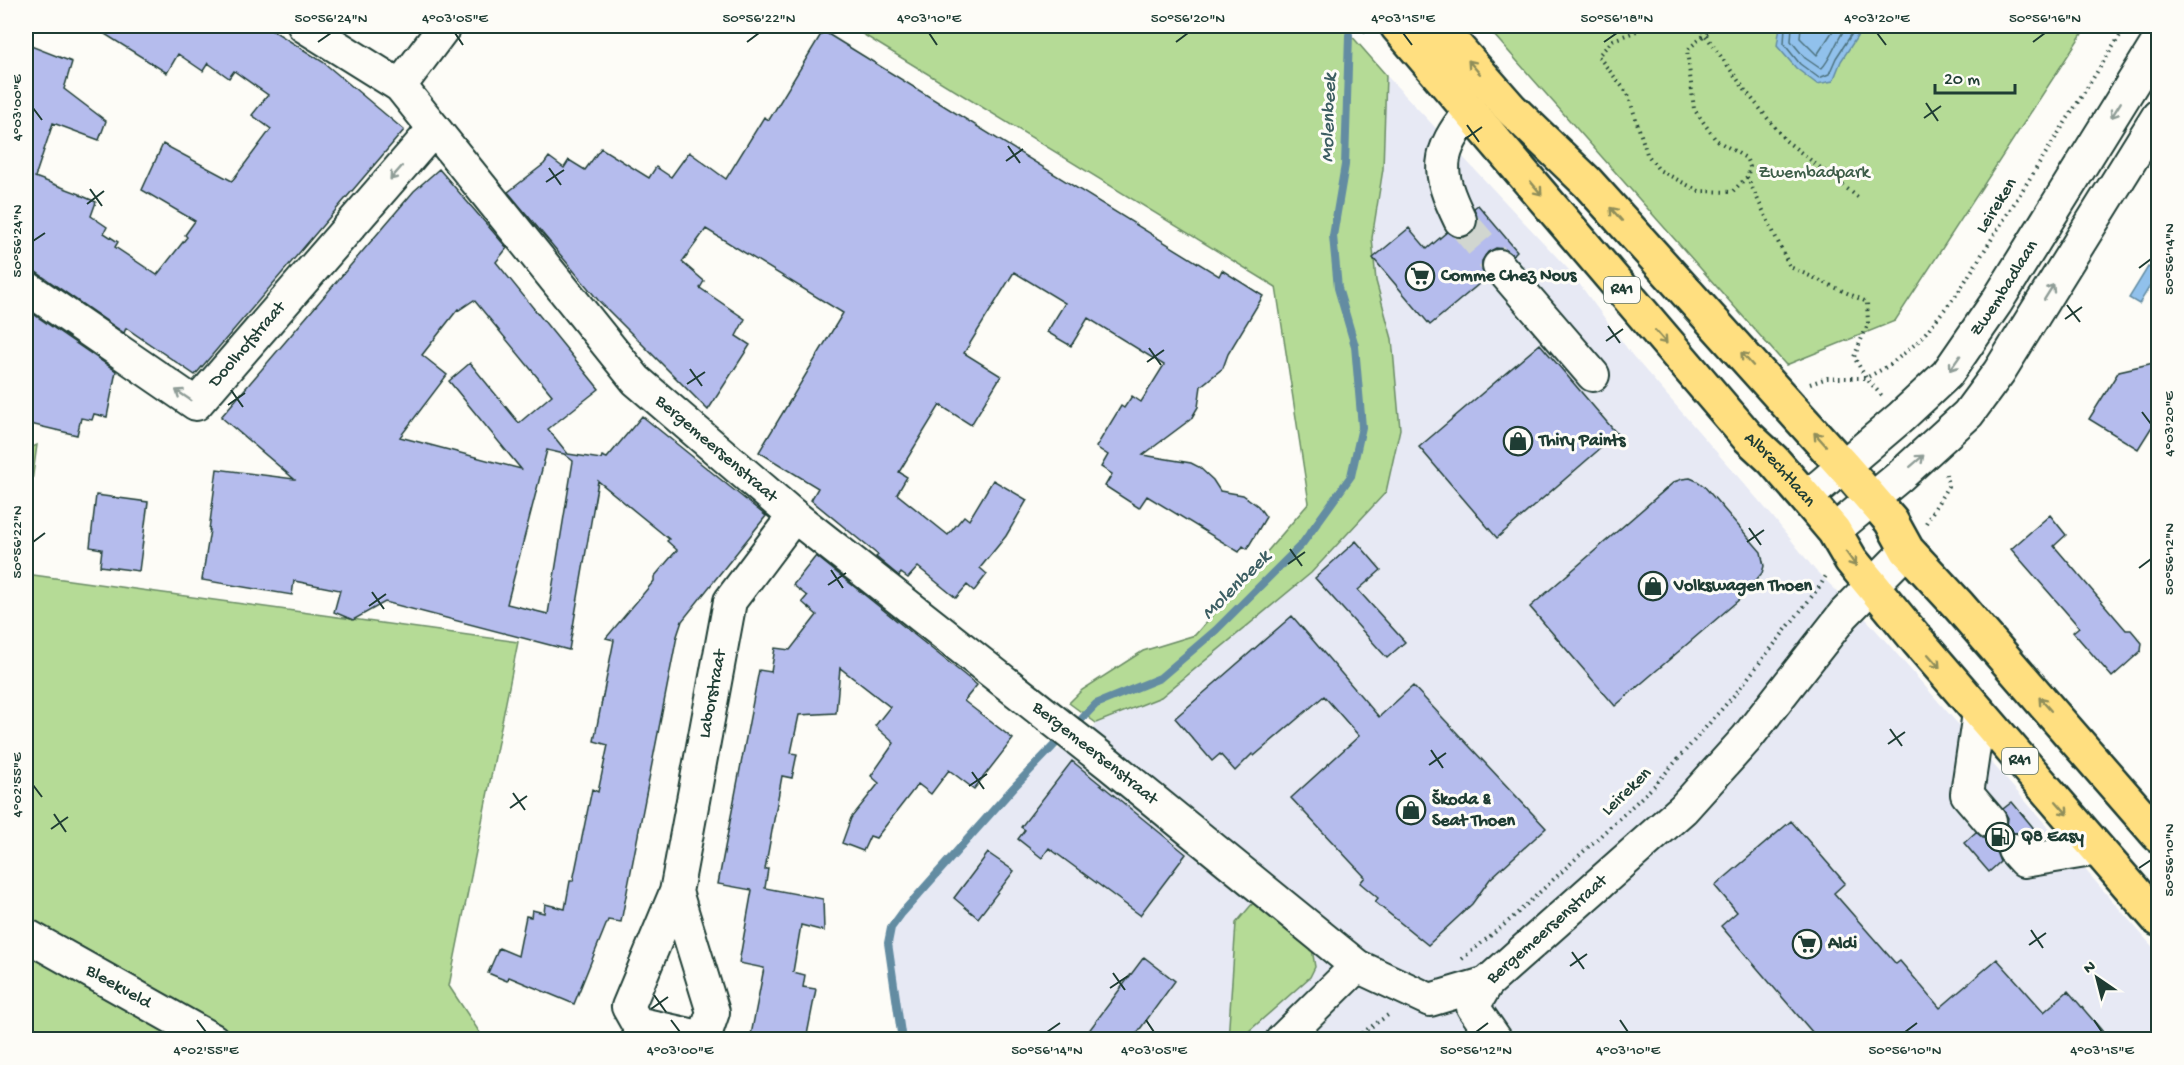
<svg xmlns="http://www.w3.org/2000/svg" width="2184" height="1065" font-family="'Gochi Hand',sans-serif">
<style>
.built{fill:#e7e9f4}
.green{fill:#b5db96;stroke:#6a8c65;stroke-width:1.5}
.water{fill:#91c1ec;stroke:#638ca2;stroke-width:1.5}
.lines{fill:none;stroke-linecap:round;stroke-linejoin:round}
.shore{stroke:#4d727e;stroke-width:1.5}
.stream{stroke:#638ca2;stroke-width:8}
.building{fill:#b5bced;stroke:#1f3d34;stroke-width:1.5;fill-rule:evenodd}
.minor-tunnel{stroke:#d1d6d0;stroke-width:32;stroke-dasharray:32 16;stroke-linecap:butt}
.minor-casing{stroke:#1f3d34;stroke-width:36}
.major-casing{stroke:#1f3d34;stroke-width:38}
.path{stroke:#1f3d34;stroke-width:4;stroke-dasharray:1.5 4.5;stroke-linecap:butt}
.minor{stroke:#fdfcf7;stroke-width:32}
.major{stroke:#ffdf80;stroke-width:33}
.oneway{stroke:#8f8e5a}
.oneway2{stroke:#8e9c96}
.ticks{fill:none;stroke:#1f3d34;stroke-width:2}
.labels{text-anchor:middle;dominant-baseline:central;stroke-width:6;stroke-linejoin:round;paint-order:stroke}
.shield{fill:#fdfcf7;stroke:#62766e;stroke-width:1.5}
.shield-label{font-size:16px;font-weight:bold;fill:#1f3d34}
.park-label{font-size:18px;fill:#3d5d48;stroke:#fdfcf7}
.street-label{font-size:18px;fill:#1f3d34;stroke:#fdfcf7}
.poi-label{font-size:18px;font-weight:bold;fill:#1f3d34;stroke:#fdfcf7;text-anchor:start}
.water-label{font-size:20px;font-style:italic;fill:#3c5e62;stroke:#fdfcf7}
.neatline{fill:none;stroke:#1f3d34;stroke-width:2}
.ticks-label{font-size:15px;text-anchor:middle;fill:#1f3d34}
</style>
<rect width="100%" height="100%" fill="#fdfcf7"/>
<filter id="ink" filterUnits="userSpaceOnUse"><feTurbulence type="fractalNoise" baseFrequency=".0167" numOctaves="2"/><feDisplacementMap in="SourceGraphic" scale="12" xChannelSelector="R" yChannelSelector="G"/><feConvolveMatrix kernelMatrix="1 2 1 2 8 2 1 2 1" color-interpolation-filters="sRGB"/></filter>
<g filter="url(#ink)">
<path class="built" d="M1386 75 1569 270 1632 355 1773 517 1815 570 1868 621 2158 953V1039H902L888 943 891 928 902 913 1048 751 1086 745 1096 723 1161 697 1311 573 1392 339 1376 281 1372 238 1383 169Z"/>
<path class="green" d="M853 26H1343L1386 75 1383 169 1372 238 1376 281 1392 339 1400 429 1386 492 1311 573 1161 697 1096 723 1069 703 1082 690 1143 651 1195 635 1309 503 1276 287 851 27Z
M1486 26H2087L1895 321 1786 365Z
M37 445 26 525V450Z
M26 574 518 642 449 986 484 1039 26 1040Z
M1253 903 1312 949 1315 967 1310 977 1240 1039 1228 1040 1236 923Z"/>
<path class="water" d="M1780 26H1864L1841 61 1833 81 1817 84 1796 68 1777 46Z
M2148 267 2158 273 2139 304 2129 298Z"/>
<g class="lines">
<path class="shore" d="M1785 26 1784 44 1800 64 1819 78 1829 74 1836 58 1857 26
M1792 26 1791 41 1805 58 1821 69C1831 60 1837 38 1847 26
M1801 26 1800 38 1817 55 1836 26"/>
<path class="stream" d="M1073 728 1096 704 1160 678 1216 630 1302 544 1351 476 1362 427 1355 346 1338 288 1333 236 1345 165 1349 35
M902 1040 888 943 891 928 902 913 1014 787 1063 736"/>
</g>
<path class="building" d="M92 26H266L323 62 404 130 195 375 126 328 124 333 36 272 26 269V44L72 62 64 89 106 121 99 140 53 123 35 177 80 194V195L96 202 91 216 107 227 104 233 118 242 115 247 157 275 187 237 185 235 195 221 142 190 163 144 232 181 271 129 252 115 268 95 234 71 229 78 208 63 203 71 178 54 167 73Z
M823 31 1219 276 1222 270 1263 296 1228 354 1223 368 1201 386 1198 407 1191 419 1143 455 1191 463 1199 467 1213 480 1220 491 1243 495 1258 506 1266 517 1247 549 1243 546 1239 552 1147 496 1139 508 1105 486 1112 474 1101 467 1108 455 1096 447 1121 406 1124 408 1132 396 1141 402 1164 365 1088 318 1071 346 1047 332 1065 303 1014 272 964 353 1001 376 971 425 940 405 899 472 907 477 897 494 948 535 964 516 969 520 993 480 1027 500 1006 536 980 568 987 574 974 591 967 585 956 598 918 567 908 578 901 573 899 576 876 557 878 555 811 500 818 488 759 452 843 313 706 229 682 262 704 281 700 288 745 319 736 336 750 345 708 410 598 300 508 192 544 164 549 157 564 168 569 160 585 170 601 148 649 178 656 167 671 177 689 152 726 179 764 117 769 120Z
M439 169 507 248 496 262 599 389 548 429 568 454 601 459 602 456 607 458 642 416 766 516 682 621 677 636 621 922 608 920 574 1004 509 977 507 981 488 973 499 948 518 956 526 916 531 917 532 910 544 913 545 904 565 909 570 881H573L592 789 598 792 608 745 594 741 614 640 606 638 654 581V577L677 550 667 541 669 539 598 481 569 650 385 602 353 620 334 612 340 590 294 581 292 595 202 580 210 530H209L217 469 294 479 221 417 414 191ZM474 300 552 395 519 423 470 363 449 381 521 469 400 437 447 375 422 355 458 309 459 310ZM547 450 564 454 573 461 548 614 507 604Z
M1478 205 1517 251 1513 255 1505 249 1496 248 1488 252 1482 261V270L1486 278 1430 325 1373 258 1409 228 1427 249 1447 232 1458 238 1468 236 1474 231 1478 222 1474 208Z
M26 309 116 371 107 417 94 414 92 420 81 418 77 435 26 423Z
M1540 344 1617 434 1497 538 1419 447Z
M2158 362V417L2138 449 2089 419 2119 371Z
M1690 478 1697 481 1704 486 1761 552 1764 566 1762 573 1741 598 1615 706 1530 607 1674 482 1682 479Z
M96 495 148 502 139 571 100 566 102 549 90 547Z
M2050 515 2066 535 2054 546 2126 630H2131L2142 643 2141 651 2112 677 2073 632 2079 627 2011 549Z
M1356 541 1381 570 1358 590 1405 642 1387 658 1315 578Z
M816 556 977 685 964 701 1013 739 974 789 949 770 931 794 918 784 876 838 870 836 863 851 842 843 851 818 879 783 871 776 894 743 875 726 890 707 840 668 836 713 799 715 791 753 797 754 792 778 782 776 765 869H768L765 888 823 899 824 931 801 925 793 972 805 975 803 987 816 989 806 1040H750L764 968 739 963 752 890 718 884 759 670 771 672 775 648 790 650 817 615 802 602 807 596 793 585Z
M1292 616 1379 717 1413 686 1546 828 1490 879 1472 904 1428 945 1375 902 1378 898 1360 883 1365 877 1291 798 1359 736 1324 696 1254 756 1252 754 1235 771 1220 754 1212 761 1175 718Z
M1072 761 1186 854 1140 915 1049 848 1042 858 1018 839 1025 830 1021 827Z
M2012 802 2036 831 2028 838 2019 833H2010L2002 836 1997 845V854L2000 862 1989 872 1964 843 1976 832 1983 838 1993 839 2002 834 2007 826 2008 818 2003 809Z
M1791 821 1845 883 1834 893 1896 964 1900 961 1940 1008 1997 959 2044 1012 2068 991 2110 1040H1819L1721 926 1737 912 1715 886Z
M988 853 1014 871 978 918 954 898Z
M1144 957 1175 981 1132 1040H1082Z"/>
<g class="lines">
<path class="minor-tunnel" d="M1460 220 1499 266"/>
<g class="minor-casing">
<g id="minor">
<path id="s1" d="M304 26 400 86 636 380 794 516 1109 764 1357 966 1430 1000 1487 983 1683 809 1746 739 1844 614 1907 550"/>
<path d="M400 86 445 26"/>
<path d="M1460 220C1436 171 1436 154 1470 111"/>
<path d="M1499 266 1593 375"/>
<path id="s2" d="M26 287 196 404 434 129"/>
<path id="s3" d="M1806 498 1901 417 1947 374 1996 303 2158 42"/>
<path d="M1834 531 1900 476 1968 414 1999 372 2158 116"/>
<path d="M1979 713 1967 794 1990 821"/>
<path d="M2014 850 2024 861 2098 849"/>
<path id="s4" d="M676 892 713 1012 704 1038 637 1023 628 1007 676 892 730 601 794 516"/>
<path id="s5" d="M26 935 213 1040"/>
<path d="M1487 983 1473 1007 1496 1040"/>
<path d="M1282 1040 1357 966"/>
</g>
</g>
<g class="major-casing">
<g id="major">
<path id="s6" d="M1397 26 1747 436 1773 460 1806 498 1834 531 1851 560 1917 640 2158 919"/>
<path d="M1438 26 1511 109 1587 182 1844 467 1891 521 1907 550 1959 606 2158 835"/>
</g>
</g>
<path class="path" d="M1361 26 1368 34
M1639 26 1637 31 1613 40 1598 56 1628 94 1647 154 1659 170 1699 191 1732 192 1747 177 1750 167 1746 158 1716 140 1694 109 1687 50 1713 28 1712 26
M1699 26 1745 90 1785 140 1859 198
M1747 177 1790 267 1867 302 1868 323 1854 357 1866 378 1883 397
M1810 384 1827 378H1866L1890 365 1919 341 1957 294 2126 26
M1926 523 1948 486 1946 474
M1462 959 1511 919 1655 785 1736 693 1820 586 1827 574
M1352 1040 1391 1013"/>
<use href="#minor" class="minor"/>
<use href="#major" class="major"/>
</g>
<defs><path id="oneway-shaft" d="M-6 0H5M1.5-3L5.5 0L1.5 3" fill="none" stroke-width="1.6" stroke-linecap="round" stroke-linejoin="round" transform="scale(1.5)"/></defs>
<g class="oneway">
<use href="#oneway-shaft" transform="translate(1474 67) rotate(-131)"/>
<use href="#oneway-shaft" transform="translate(1536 188) rotate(50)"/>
<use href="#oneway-shaft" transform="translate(1616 214) rotate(-132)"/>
<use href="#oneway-shaft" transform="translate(1661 337) rotate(49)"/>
<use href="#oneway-shaft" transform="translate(1747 359) rotate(-132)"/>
<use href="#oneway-shaft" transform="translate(1820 439) rotate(-132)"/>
<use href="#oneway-shaft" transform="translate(1851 559) rotate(55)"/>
<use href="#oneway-shaft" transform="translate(1934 661) rotate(49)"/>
<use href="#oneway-shaft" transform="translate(2045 704) rotate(-131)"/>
<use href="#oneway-shaft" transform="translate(2062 808) rotate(49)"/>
</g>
<g class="oneway2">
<use href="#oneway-shaft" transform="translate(2116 110) rotate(122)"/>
<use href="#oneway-shaft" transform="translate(396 173) rotate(131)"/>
<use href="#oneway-shaft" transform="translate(2049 292) rotate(-58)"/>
<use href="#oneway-shaft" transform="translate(1955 363) rotate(125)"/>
<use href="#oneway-shaft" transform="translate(183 395) rotate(-146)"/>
<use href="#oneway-shaft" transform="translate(1917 461) rotate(-41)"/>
</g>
</g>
<path class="ticks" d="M455 33 463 45M929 33 937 45M1403 33 1412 45M1877 33 1886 45M318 42 331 33M747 42 759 33M1176 42 1188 33M1604 42 1617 33M2033 42 2045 33M1926 103 1938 121M33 108 42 120M1924 118 1941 106M1467 125 1479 142M1465 139 1482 127M1008 146 1020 163M1006 161 1023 149M549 168 561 185M546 182 564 170M90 189 102 206M87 204 104 191M33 241 45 233M2139 268 2151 259M2067 305 2080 322M2065 319 2082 307M1608 326 1620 343M1606 341 1623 329M1149 348 1161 365M1147 362 1164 350M690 369 702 386M687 384 705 372M231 390 243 407M228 405 245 393M2142 412 2151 424M1749 528 1761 545M33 542 45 533M1747 542 1764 530M1290 549 1302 566M1288 564 1305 552M2139 568 2151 559M831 570 843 588M828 585 846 573M372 592 384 609M369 606 386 594M1890 729 1902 746M1888 744 1905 732M1431 750 1443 768M1429 765 1446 753M972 772 984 789M33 785 42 797M969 786 987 774M513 793 525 810M510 808 527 796M54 814 66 832M51 829 68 817M2139 868 2151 860M2031 930 2043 948M2029 945 2046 933M1572 952 1584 969M1570 966 1587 954M1113 973 1125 990M1110 988 1128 976M654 995 666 1012M651 1009 668 997M197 1020 206 1032M671 1020 680 1032M1146 1020 1154 1032M1620 1020 1628 1032M2094 1020 2102 1032M1047 1032 1060 1023M1476 1032 1488 1023M1905 1032 1917 1023"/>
<defs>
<g id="supermarket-ring" transform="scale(1.5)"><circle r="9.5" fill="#fdfcf7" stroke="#1f3d34" stroke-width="1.5"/><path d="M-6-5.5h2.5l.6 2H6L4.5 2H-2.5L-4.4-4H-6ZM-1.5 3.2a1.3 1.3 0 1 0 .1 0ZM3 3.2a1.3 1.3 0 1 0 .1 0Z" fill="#1f3d34"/></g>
<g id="shop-ring" transform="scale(1.5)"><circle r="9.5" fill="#fdfcf7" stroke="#1f3d34" stroke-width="1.5"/><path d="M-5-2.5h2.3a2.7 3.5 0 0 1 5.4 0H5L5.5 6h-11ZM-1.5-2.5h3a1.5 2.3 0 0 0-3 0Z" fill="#1f3d34"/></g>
<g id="fuel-ring" transform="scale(1.5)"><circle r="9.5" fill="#fdfcf7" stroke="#1f3d34" stroke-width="1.5"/><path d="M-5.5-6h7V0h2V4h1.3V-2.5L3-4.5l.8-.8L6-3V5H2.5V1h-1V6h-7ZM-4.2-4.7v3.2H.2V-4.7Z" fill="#1f3d34"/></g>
</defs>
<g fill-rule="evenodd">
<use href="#supermarket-ring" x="1420" y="276"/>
<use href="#shop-ring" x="1518" y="441"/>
<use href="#shop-ring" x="1653" y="586"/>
<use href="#shop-ring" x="1411" y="810"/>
<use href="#fuel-ring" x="2000" y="837"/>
<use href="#supermarket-ring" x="1807" y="944"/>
</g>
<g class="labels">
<g class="shield">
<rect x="1604" y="277" width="36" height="26" rx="4.5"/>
<rect x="2002" y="748" width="36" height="26" rx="4.5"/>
</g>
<g class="shield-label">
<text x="1622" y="290">R41</text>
<text x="2020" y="761">R41</text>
</g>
<g class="park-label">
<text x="1814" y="173">Zwembadpark</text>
</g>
<g class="street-label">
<text transform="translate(1997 206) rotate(-58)">Leireken</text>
<text stroke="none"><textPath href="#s3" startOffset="291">Zwembadlaan</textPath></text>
<text stroke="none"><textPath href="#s2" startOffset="285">Doolhofstraat</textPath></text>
<text stroke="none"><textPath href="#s1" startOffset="596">Bergemeersenstraat</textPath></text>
<text stroke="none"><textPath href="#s6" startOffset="586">Albrechtlaan</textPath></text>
<text stroke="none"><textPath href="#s4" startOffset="566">Laborstraat</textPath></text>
<text stroke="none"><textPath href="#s1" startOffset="1082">Bergemeersenstraat</textPath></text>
<text transform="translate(1627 792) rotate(-44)">Leireken</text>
<text stroke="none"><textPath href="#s1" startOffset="1640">Bergemeersenstraat</textPath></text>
<text stroke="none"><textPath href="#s5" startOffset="106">Bleekveld</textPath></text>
</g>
<g class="poi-label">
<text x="1441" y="276">Comme Chez Nous</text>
<text x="1539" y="441">Thiry Paints</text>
<text x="1674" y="586">Volkswagen Thoen</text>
<text x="1432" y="800">Škoda &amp;<tspan x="1432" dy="21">Seat Thoen</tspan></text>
<text x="2021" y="837">Q8 Easy</text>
<text x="1828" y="944">Aldi</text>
</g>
<g class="water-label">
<text transform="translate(1330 118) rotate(-88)">Molenbeek</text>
<text transform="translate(1237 586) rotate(-45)">Molenbeek</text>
</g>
</g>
<rect width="2184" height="1065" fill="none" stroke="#fdfcf7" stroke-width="66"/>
<g transform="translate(2097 978) rotate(325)" stroke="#fdfcf7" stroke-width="4.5" paint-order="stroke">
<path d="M0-4.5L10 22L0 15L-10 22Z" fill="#1f3d34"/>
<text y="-9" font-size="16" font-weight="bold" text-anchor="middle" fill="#1f3d34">N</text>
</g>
<path d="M1935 84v9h80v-9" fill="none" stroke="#1f3d34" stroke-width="3"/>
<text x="1944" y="84" font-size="18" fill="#1f3d34" stroke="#fdfcf7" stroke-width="4.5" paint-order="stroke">20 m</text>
<rect x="33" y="33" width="2118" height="999" class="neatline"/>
<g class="ticks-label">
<text x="331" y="22">50°56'24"N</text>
<text x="455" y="22">4°03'05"E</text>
<text x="759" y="22">50°56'22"N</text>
<text x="929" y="22">4°03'10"E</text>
<text x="1188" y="22">50°56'20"N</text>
<text x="1403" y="22">4°03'15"E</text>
<text x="1617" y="22">50°56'18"N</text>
<text x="1877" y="22">4°03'20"E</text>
<text x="2045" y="22">50°56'16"N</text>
<text transform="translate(16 108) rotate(-90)" y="5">4°03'00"E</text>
<text transform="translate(16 241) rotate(-90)" y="5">50°56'24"N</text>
<text transform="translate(2168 259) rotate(-90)" y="5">50°56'14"N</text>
<text transform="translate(2168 424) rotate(-90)" y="5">4°03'20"E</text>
<text transform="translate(16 542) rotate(-90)" y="5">50°56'22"N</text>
<text transform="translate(2168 559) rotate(-90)" y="5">50°56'12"N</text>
<text transform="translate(16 785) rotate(-90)" y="5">4°02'55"E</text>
<text transform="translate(2168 860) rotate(-90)" y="5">50°56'10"N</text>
<text x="206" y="1054">4°02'55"E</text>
<text x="680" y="1054">4°03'00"E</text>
<text x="1047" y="1054">50°56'14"N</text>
<text x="1154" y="1054">4°03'05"E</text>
<text x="1476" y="1054">50°56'12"N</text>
<text x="1628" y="1054">4°03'10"E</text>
<text x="1905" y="1054">50°56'10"N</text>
<text x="2102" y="1054">4°03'15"E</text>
</g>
</svg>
